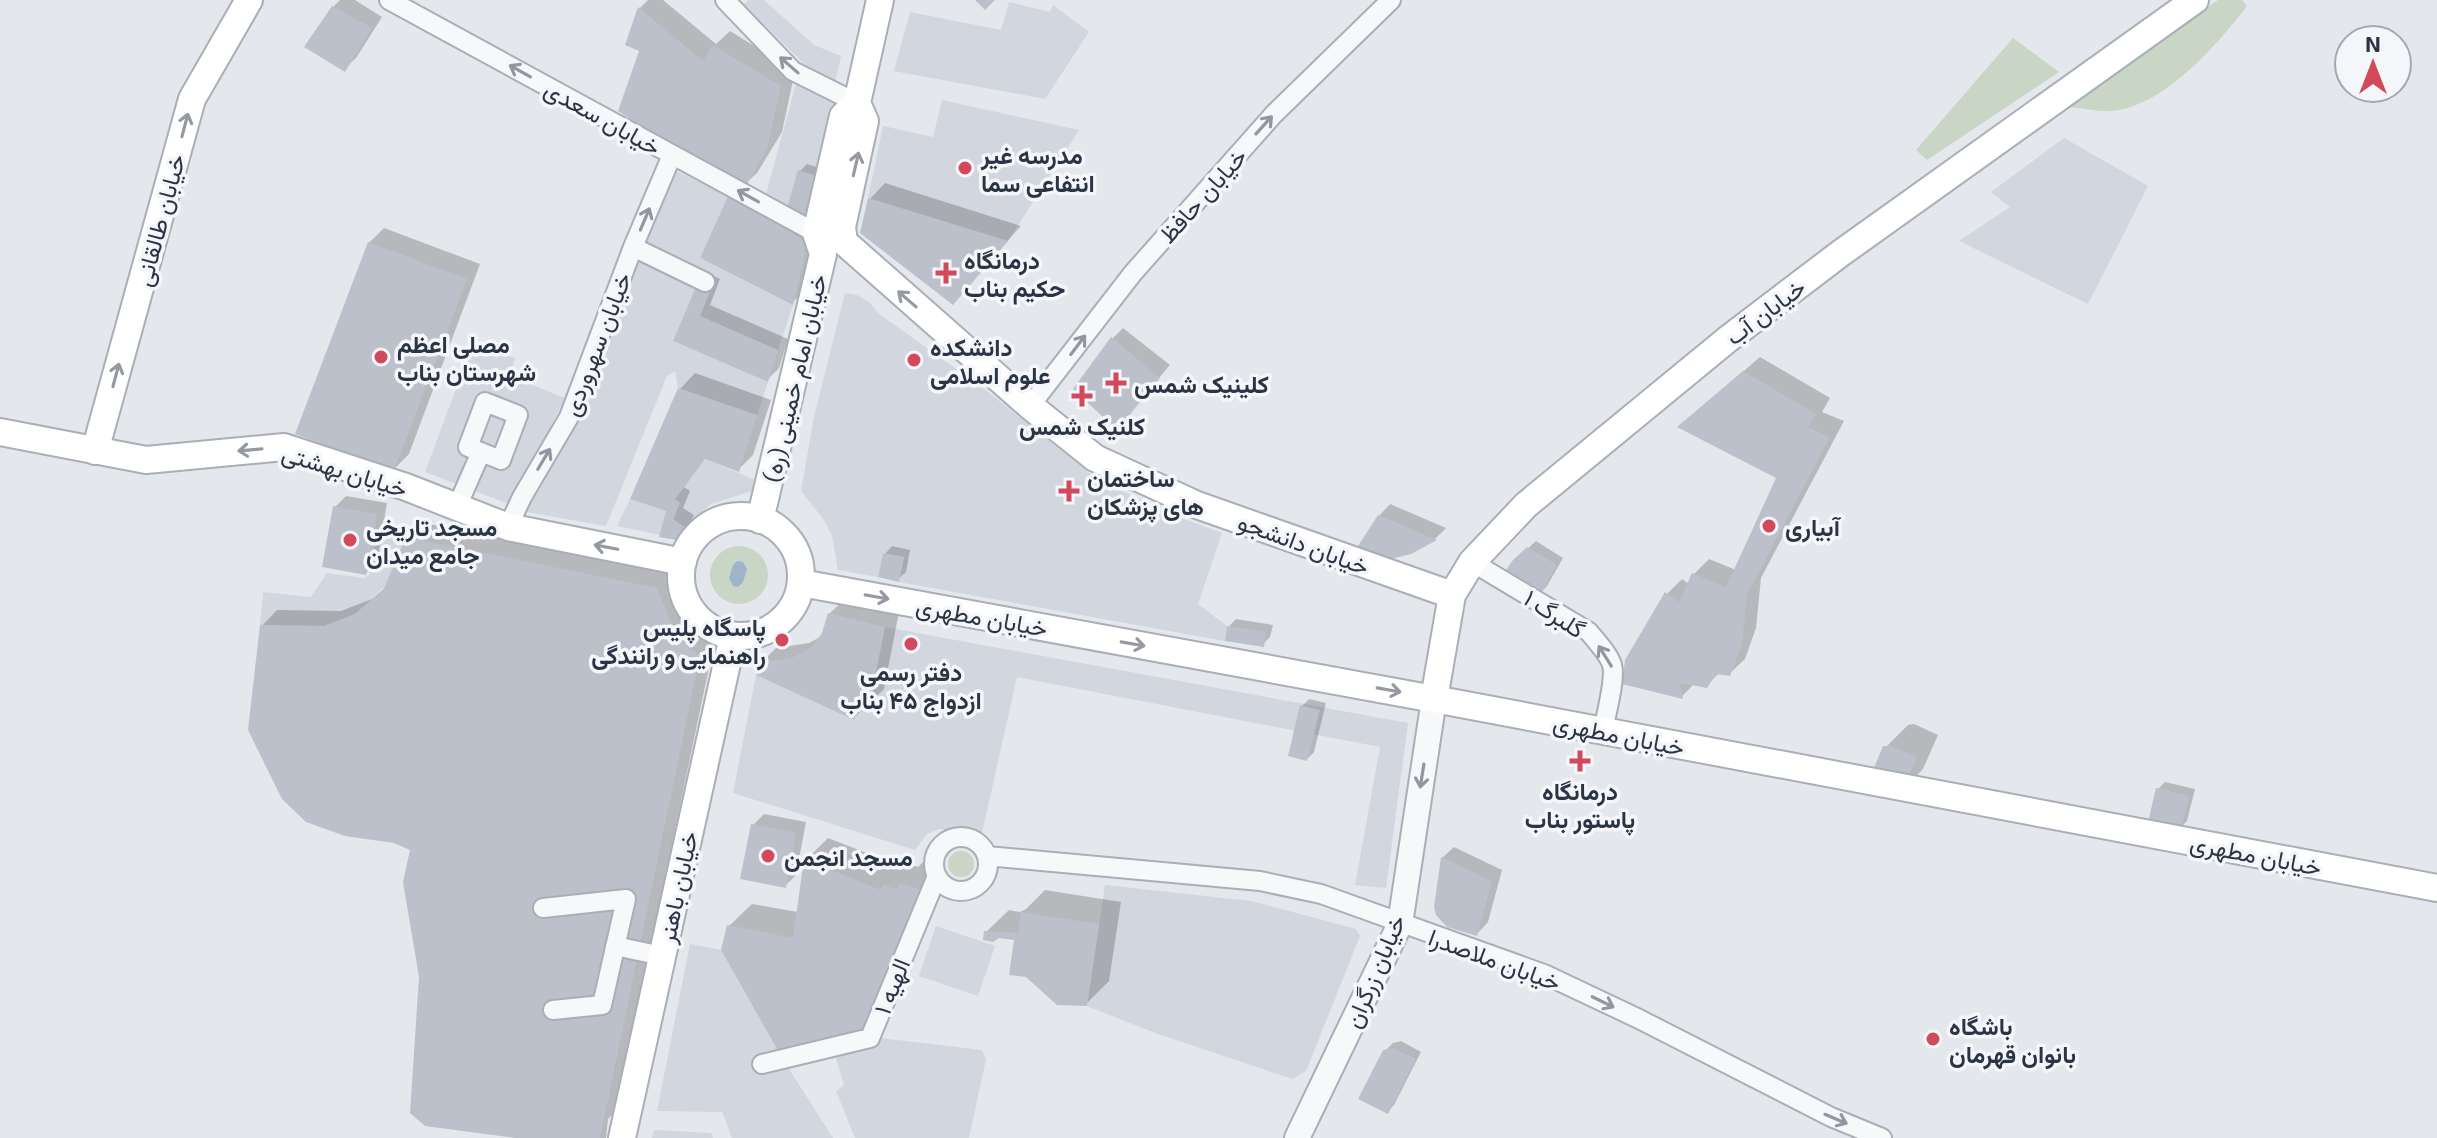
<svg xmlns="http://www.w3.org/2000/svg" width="2437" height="1138" font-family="'Exo 2',Vazirmatn,sans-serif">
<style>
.built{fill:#d2d6de}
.green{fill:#c9d6c5}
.water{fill:#9fb4cc}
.shadow{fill:#0003}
.building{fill:#bbc0ca}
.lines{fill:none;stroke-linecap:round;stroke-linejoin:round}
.minor-casing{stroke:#a9aeb7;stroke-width:22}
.tertiary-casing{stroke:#a9aeb7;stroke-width:28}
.secondary-casing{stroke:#a9aeb7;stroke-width:30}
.minor{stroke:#f7f8fa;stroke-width:18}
.tertiary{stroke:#f7f8fa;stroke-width:24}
.secondary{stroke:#fff;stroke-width:26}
.oneway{stroke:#9196a0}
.oneway2{stroke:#959aa2}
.poi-dot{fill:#d1495b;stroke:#f4f6f9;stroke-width:3}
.labels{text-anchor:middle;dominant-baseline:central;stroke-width:7;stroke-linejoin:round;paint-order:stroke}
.street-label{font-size:24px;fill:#2b3445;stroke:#f4f6f9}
.poi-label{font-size:24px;font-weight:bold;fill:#2b3445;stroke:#f4f6f9;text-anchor:start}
</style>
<rect width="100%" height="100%" fill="#e4e7ec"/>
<path class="built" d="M749 0H764L814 45 841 56 835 83 806 66 744 4Z
M1009 2 1050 12 1053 5 1089 32 1045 99 894 71 910 12 1001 30Z
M797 80 835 99 817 176 798 171 786 211 765 198Z
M942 100 1079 130 1008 241 868 198 883 126 933 137Z
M2064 138 2148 186 2088 304 1959 241 2010 207 1991 192Z
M677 171 728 196 700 258 793 305 778 350 700 316 714 282 642 245Z
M639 256 697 284 673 341 768 382 757 415 678 388 675 371 667 376 606 526 521 511 539 490 581 405Z
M845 293 857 295 869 302 879 314 983 388 1097 479 1173 515 1222 533 1198 604 1227 626 1225 641 899 582 904 557 883 553 878 577 838 570 832 536 824 520 801 491 814 417Z
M473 344 515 358 509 376 565 398 511 505 425 472Z
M705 459 755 480 752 491 711 504 684 527 673 519 680 503 675 499Z
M630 499 666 511 660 535 617 526Z
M379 525 409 532 384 587 355 614 324 626 260 625 263 592 311 597 327 573 364 578 369 575Z
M885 627 1408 723 1386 888 1355 885 1380 747 1017 677 982 833 939 829 927 834 915 850 733 793 756 675 854 720 862 707 869 706Z
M1105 885 1251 901 1356 929 1360 936 1306 1071 1292 1079 1155 1033 1087 1006Z
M936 926 995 946 978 996 919 976Z
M690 944 721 950 782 1058 833 1138H732L722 1112 657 1111Z
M880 1038 982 1050 986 1059 969 1138H855L836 1091 844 1085 834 1051Z
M654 1130 711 1133 713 1138H652Z"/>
<path class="green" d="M2218 0H2242L2247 6C2216 46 2165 105 2113 111 2099 112 2083 108 2069 107Z
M2013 38 2059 72 1927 160 1916 150Z
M710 575a29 29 0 1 1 58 0a29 29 0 1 1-58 0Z
M948 864a13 13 0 1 1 26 0a13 13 0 1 1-26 0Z"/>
<path class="water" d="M737 561 743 562 747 569 743 582 738 587 733 586 729 578 733 565Z"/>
<path class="shadow" d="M340 0H355L382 17 356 58 344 69 333 7Z
M648 0H663L716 44 730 31 795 71 782 132 757 173 746 183 789 208 800 171 807 164 823 169 813 207 804 217 817 224 807 288 792 303 729 198 744 183 642 50 628 44 640 8Z
M885 183 1021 226 953 302 870 199Z
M384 228 480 264 409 454 394 469 369 243Z
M710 274 720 279 710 305 788 339 779 368 768 379 675 340 699 285Z
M1123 328 1170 365 1117 427 1112 339Z
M1760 357 1830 398 1822 412 1844 421 1761 578 1756 628 1745 659 1729 674 1720 672 1706 686 1694 684 1682 696 1624 683 1667 594 1682 579 1689 584 1694 574 1709 559 1736 570 1779 477 1680 426Z
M695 373 771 400 753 455 738 470 706 457 684 487 690 491 683 508 694 515 688 527 676 538 669 510 680 389Z
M346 496 387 503 377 561 366 573 335 507Z
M1390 504 1446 528 1436 538 1410 552 1379 516Z
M424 523 672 573 688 611 703 632 715 639 616 1111 608 1119 606 1138H531L421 977 413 849 262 626 277 610 341 611 372 599 386 587 408 538Z
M1536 541 1563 558 1547 586 1540 593 1514 561Z
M892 546 910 550 906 572 898 579 885 554Z
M845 599 899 612 884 689 854 718 761 663 776 648 809 643 822 636 829 614Z
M1236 619 1273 625 1270 637 1263 644 1229 626Z
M1309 699 1326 703 1314 752 1307 759 1302 706Z
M1914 724 1938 735 1923 769 1901 792 1885 748 1908 725Z
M2165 782 2195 789 2187 821 2180 828 2158 789Z
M764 814 806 822 796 875 785 886 753 825Z
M828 838 903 867 907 863 918 867 923 862 941 867 889 1009 729 926 752 904 798 912 806 860Z
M1454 847 1502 870 1488 922 1477 934 1442 858Z
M1045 890 1121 902 1109 981 1086 1004 1016 939 986 932 1009 910 1020 912 1026 909Z
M1401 1041 1421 1052 1394 1105 1387 1112 1385 1051 1393 1043Z"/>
<path class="building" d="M975 0H995L985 10Z
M332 6 372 28 345 72 304 47Z
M638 7 703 61 713 45 781 86 767 149 746 186 659 138 618 111 639 51 625 45Z
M798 170 817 176 806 217 786 211Z
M728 196 802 239 805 246 804 259 793 305 700 258Z
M868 198 1008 241 953 305 860 233Z
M368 242 467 279 394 471 295 434Z
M697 284 710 291 700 316 778 350 768 382 673 341Z
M1111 337 1160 378 1117 430 1073 389Z
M1743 371 1816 414 1808 427 1830 437 1747 595 1742 644 1730 676 1716 674 1707 688 1680 683 1683 699 1622 684 1625 660 1665 592 1679 602 1692 573 1726 587 1776 478 1677 427Z
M678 388 757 415 739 472 705 459 675 499 680 503 673 519 684 527 677 540 659 537 666 511 630 499Z
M333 506 377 514 366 575 322 567Z
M1378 515 1437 540 1411 554 1387 560 1353 554Z
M406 537 657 588 673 627 688 647 700 655 600 1138H516L425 1126 410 1113 419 977 403 882 410 850 394 843 345 836 306 822 282 799 248 730 260 625 324 626 355 614 383 590Z
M1527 547 1557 565 1540 595 1502 576 1513 560Z
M883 553 904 557 899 582 878 577Z
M828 613 885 627 869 706 862 707 854 720 756 675 759 662 792 658 813 646 822 633Z
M1227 626 1266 632 1264 647 1225 641Z
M1300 705 1320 710 1307 761 1288 756Z
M1883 746H1890L1917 757 1901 794 1869 780Z
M2156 788 2189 796 2181 830 2148 822Z
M751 824 796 833 786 888 740 879Z
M1441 857 1492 881 1477 936 1447 927 1436 915 1434 907Z
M804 859 881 890 883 885 897 889 899 883 920 889 867 1034 782 1058 721 950 727 925 793 938Z
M1021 912 1099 924 1087 1006 1057 1005 1026 977 1009 975 1014 940 999 938 993 942 983 940 984 931 1018 933Z
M1393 1048 1416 1059 1388 1114 1358 1099 1383 1050Z"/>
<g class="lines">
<g class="minor-casing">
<path id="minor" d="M389 0 816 233
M725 0 793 71 857 103
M633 247 705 282
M485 402 518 415 501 460 468 447Z
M1030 406 1133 273 1274 114 1391 0
M456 509 481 452
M508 527 522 497 569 417 633 247 672 155
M1472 562 1589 632C1596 641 1609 654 1612 665 1616 679 1606 714 1603 731
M934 864a27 27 0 1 1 54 0a27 27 0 1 1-54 0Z
M987 856 1260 881 1321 894 1544 974 1639 1019 1831 1117 1882 1138
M543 908 626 899 602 1005 553 1010
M615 946 662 956
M762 1064 870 1038 937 876"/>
</g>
<g class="tertiary-casing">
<path id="tertiary" d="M1297 1138 1400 924 1434 699"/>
</g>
<g class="secondary-casing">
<path id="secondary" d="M857 103 865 121 842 227 844 242 1030 406 1095 458 1197 505 1452 595
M0 432 146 460 284 447 406 487 508 527 683 562
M95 451 192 99 249 0
M681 576a60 60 0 1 1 120 0a60 60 0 1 1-120 0Z
M760 520 823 254 816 233 843 116 857 103 880 0
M801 583 1434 699 2437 888
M1434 699 1452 595 1472 562 1526 505 1728 339 1841 253 2195 0
M622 1138 733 636"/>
</g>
<use href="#minor" class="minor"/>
<use href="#tertiary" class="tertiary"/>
<use href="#secondary" class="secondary"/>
</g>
<defs><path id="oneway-shaft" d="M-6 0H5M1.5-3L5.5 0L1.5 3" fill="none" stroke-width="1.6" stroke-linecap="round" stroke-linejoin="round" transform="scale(2)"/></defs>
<g class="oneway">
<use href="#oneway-shaft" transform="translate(789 65) rotate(-139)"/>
<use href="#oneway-shaft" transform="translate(520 71) rotate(-151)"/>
<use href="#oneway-shaft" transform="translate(1264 125) rotate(-48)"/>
<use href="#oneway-shaft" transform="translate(748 196) rotate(-151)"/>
<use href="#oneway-shaft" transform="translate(645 219) rotate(-67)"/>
<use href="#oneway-shaft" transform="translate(1078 345) rotate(-53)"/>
<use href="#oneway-shaft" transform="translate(544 459) rotate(-59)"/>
<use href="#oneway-shaft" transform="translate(1605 656) rotate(-122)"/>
<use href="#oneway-shaft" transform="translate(1422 776) rotate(99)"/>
<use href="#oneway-shaft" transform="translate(1603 1002) rotate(26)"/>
<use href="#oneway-shaft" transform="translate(1836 1119) rotate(23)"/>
</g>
<g class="oneway2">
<use href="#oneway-shaft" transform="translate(185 125) rotate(-75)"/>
<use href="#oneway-shaft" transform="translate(856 164) rotate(-77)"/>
<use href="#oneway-shaft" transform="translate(907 299) rotate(-139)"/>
<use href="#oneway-shaft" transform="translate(116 375) rotate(-75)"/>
<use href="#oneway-shaft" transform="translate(250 450) rotate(175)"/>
<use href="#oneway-shaft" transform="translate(606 547) rotate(-169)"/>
<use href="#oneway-shaft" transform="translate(877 597) rotate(10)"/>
<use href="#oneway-shaft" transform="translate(1133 644) rotate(10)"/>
<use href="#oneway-shaft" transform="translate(1389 690) rotate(10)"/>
</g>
<g class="poi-dot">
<circle cx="965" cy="168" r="8"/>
<path d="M942 261h8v8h8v8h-8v8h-8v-8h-8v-8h8z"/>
<circle cx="381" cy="357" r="8"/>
<circle cx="914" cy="360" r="8"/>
<path d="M1112 371h8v8h8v8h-8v8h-8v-8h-8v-8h8z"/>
<path d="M1078 384h8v8h8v8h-8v8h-8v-8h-8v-8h8z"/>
<path d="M1065 479h8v8h8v8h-8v8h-8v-8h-8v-8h8z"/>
<circle cx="1769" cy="526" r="8"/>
<circle cx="350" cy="540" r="8"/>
<circle cx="782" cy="640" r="8"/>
<circle cx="911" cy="644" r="8"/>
<path d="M1576 749h8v8h8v8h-8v8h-8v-8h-8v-8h8z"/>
<circle cx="768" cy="856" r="8"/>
<circle cx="1933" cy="1039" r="8"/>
</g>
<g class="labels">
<g class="street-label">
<text transform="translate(603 117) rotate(29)">خیابان سعدی</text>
<text transform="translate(1202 195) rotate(-48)">خیابان حافظ</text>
<text transform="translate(159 220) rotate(-75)">خیابان طالقانی</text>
<text transform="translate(1765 311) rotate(-37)">خیابان آب</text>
<text transform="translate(596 344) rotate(-69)">خیابان سهروردی</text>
<text transform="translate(794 378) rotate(-77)">خیابان امام خمینی (ره)</text>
<text transform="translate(345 470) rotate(17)">خیابان بهشتی</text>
<text transform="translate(1304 543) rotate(20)">خیابان دانشجو</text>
<text transform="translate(1555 613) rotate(33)">گلبرگ ۱</text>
<text transform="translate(982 616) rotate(10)">خیابان مطهری</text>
<text transform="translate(1619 734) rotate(11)">خیابان مطهری</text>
<text transform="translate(2256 854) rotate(11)">خیابان مطهری</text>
<text transform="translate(677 887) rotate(-78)">خیابان باهنر</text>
<text transform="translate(1495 959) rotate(20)">خیابان ملاصدرا</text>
<text transform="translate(1374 971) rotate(-67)">خیابان زرگران</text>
<text transform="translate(891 986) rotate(-68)">الهیه ۱</text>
</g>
<g class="poi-label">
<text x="981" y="154">مدرسه غیر<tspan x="981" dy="28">انتفاعی سما</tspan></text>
<text x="964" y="259">درمانگاه<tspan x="964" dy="28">حکیم بناب</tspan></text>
<text x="397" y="343">مصلی اعظم<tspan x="397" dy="28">شهرستان بناب</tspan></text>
<text x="930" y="346">دانشکده<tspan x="930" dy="28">علوم اسلامی</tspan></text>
<text x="1134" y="383">کلینیک شمس</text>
<text x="1082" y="425" text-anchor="middle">کلنیک شمس</text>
<text x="1087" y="477">ساختمان<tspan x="1087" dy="28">های پزشکان</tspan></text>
<text x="366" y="526">مسجد تاریخی<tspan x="366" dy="28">جامع میدان</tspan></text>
<text x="1785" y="526">آبیاری</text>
<text x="766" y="626" text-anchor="end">پاسگاه پلیس<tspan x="766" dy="28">راهنمایی و رانندگی</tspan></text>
<text x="911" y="671" text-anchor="middle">دفتر رسمی<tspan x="911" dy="28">ازدواج ۴۵ بناب</tspan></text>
<text x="1580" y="790" text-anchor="middle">درمانگاه<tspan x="1580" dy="28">پاستور بناب</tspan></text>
<text x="784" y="856">مسجد انجمن</text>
<text x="1949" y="1025">باشگاه<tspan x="1949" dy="28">بانوان قهرمان</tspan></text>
</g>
</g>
<g transform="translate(2373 64)"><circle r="38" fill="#f4f6f9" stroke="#a4a8b1" stroke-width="2"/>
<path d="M0-6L14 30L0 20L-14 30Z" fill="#d1495b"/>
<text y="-12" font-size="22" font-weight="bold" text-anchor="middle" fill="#2b3445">N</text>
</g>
</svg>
